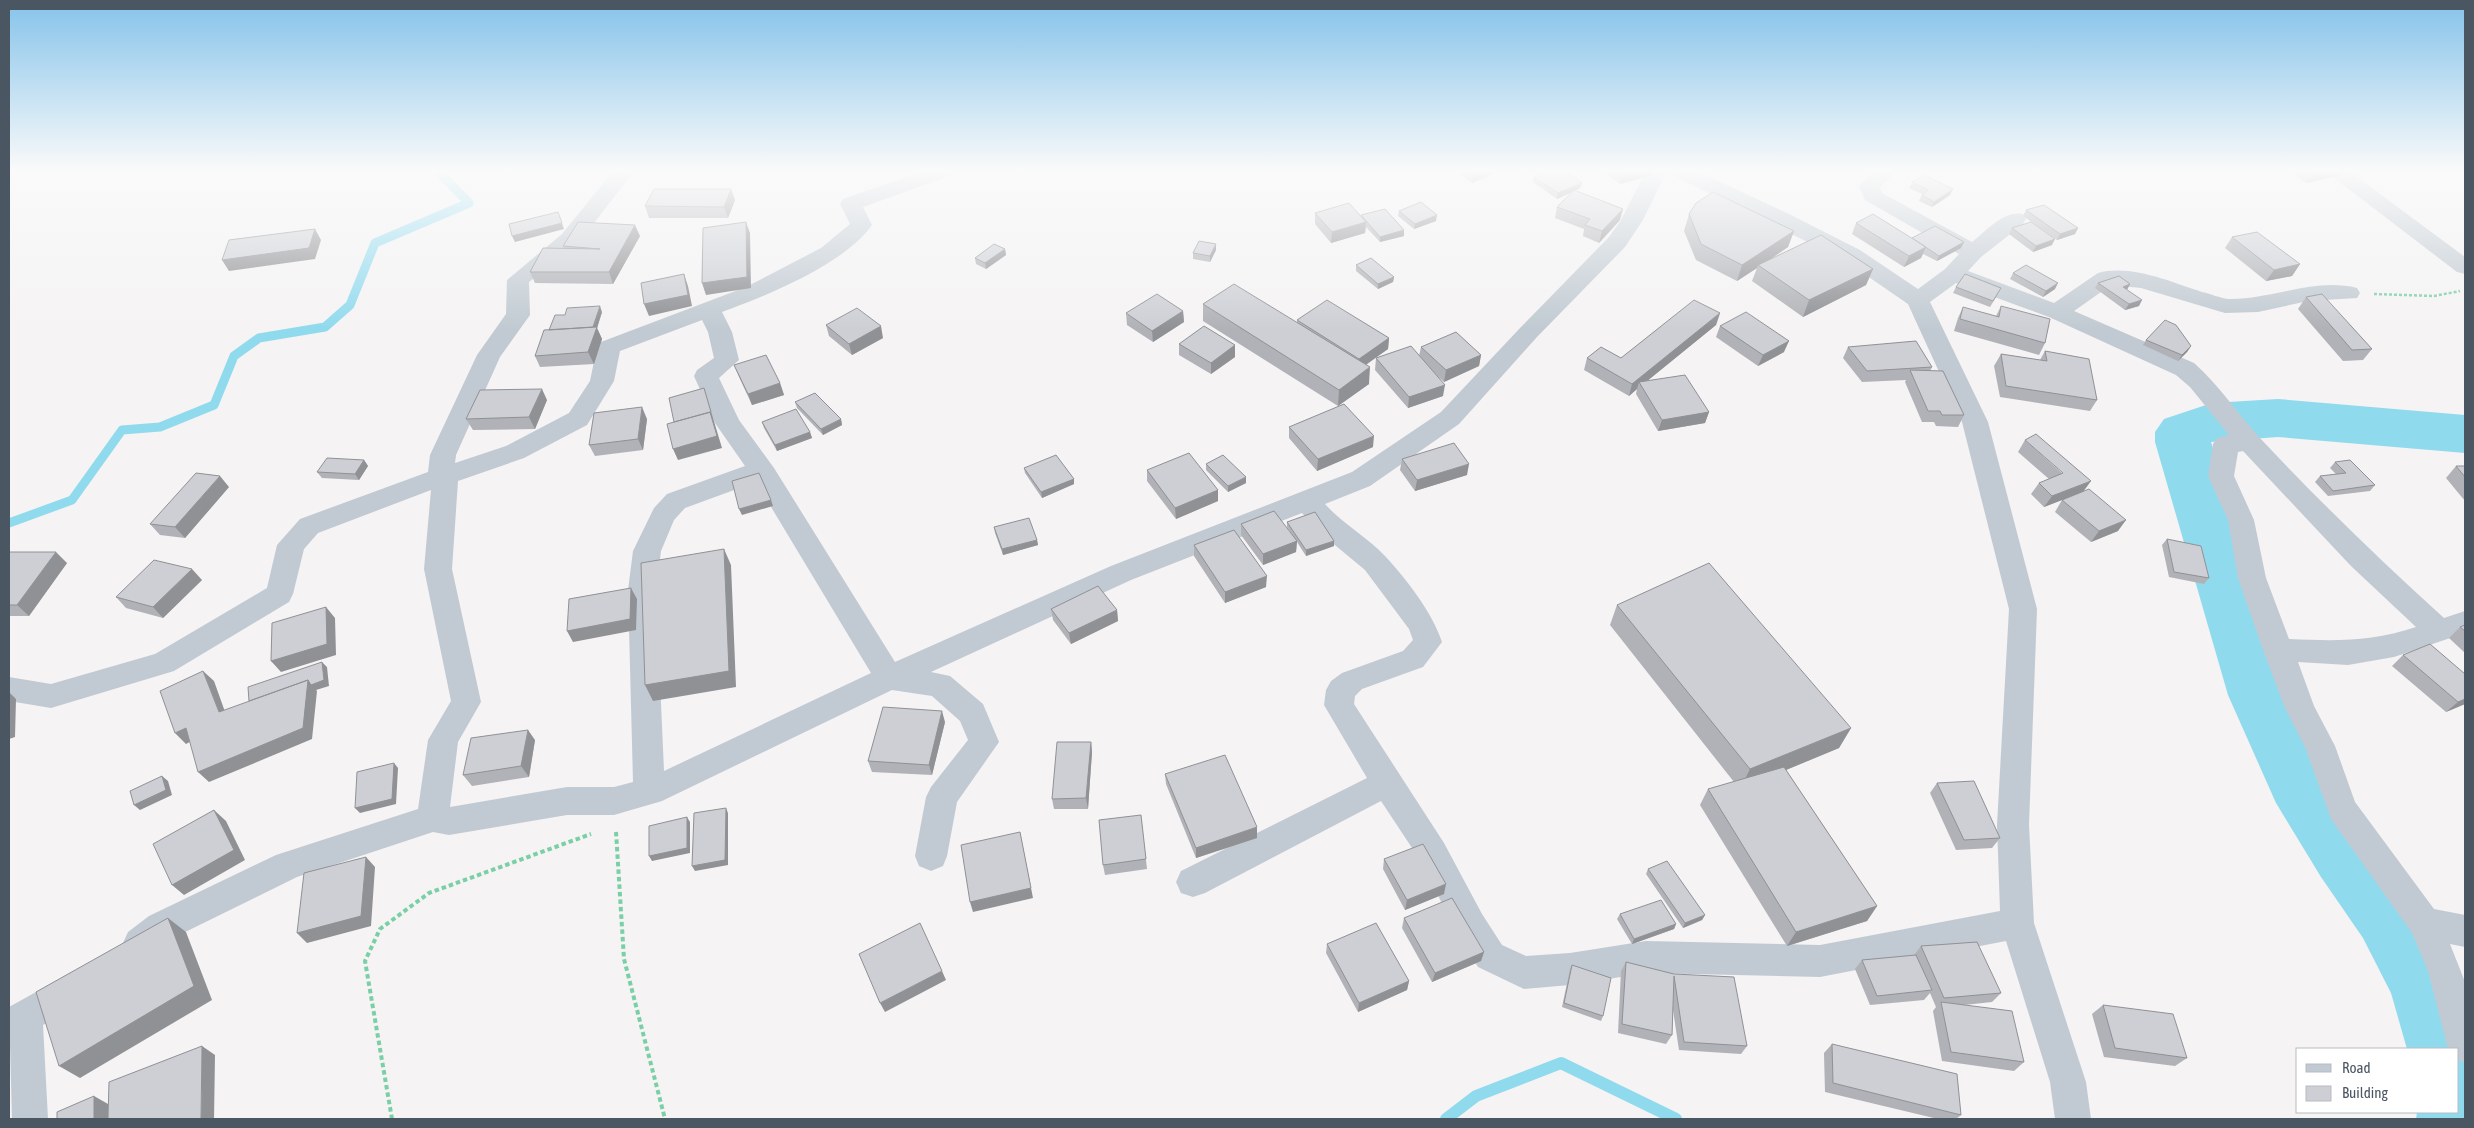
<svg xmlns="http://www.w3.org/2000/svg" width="2474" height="1128" font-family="'Asap Condensed',sans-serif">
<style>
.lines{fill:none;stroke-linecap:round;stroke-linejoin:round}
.stream-far1{stroke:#90daee;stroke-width:9}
.stream{stroke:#90daee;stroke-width:12}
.river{fill:#90daee;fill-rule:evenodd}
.path-far1{stroke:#7ad0a6;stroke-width:2.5;stroke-dasharray:3 2;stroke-linecap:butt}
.path{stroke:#7ad0a6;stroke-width:4;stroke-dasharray:4.5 3;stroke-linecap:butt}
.minor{fill:#c1cad2;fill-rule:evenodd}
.wall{fill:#b0b2b7}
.shaded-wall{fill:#909195}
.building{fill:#cdcfd5;stroke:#909195}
</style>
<rect width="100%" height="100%" fill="#f5f3f3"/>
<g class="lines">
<path class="stream-far1" d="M9 523 72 500 122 430 160 427 214 405 234 356 259 338 325 327 350 305 375 243 469 203 438 171"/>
<path class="stream" d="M1446 1119 1476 1096 1561 1063 1676 1119"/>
<path class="river" d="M2278 399 2465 415V453L2278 437 2211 442 2292 695 2324 762 2371 833 2415 890 2454 958 2465 984V1119H2416L2417 1112H2458V1049H2407L2391 993 2363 938 2321 877 2276 803 2228 695 2155 442V432L2164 419 2212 403Z"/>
<path class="path-far1" d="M2374 294 2434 296 2460 291"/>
<path class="path" d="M616 832 624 959 665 1119
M392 1119 365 961 380 929 429 893 591 834"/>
<path class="minor" d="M613 171H634L578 244 529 282 530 315 500 357 456 455 455 463 506 446 569 413 590 381 597 347 601 342 746 287 821 248 850 224 840 204 843 199 924 171H955L952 175 863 207 872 225C845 264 766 296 722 312L732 332 739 360 719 378 739 420 774 468 895 662 1111 566 1352 472 1441 412 1521 327 1609 237 1621 220 1646 171H1667L1643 220 1625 247 1537 337 1459 424 1370 486 1325 504C1343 524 1367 537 1385 556 1407 580 1432 612 1442 642L1423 667 1362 689 1355 696 1354 704 1444 843 1482 914 1502 945 1526 956 1570 953 1646 941 1820 945 2000 911 1997 825 2009 609 1962 422 1908 304 1844 260 1672 175 1669 171H1697L1787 213 1860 250 1918 289 1945 269 1959 254 1865 200 1859 186 1874 171H1897L1880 187 1882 193 1972 242C1986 231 2004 210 2023 214L2026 219 2023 224 1981 257 1968 271 2054 303 2098 273C2131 264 2171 282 2202 292 2211 294 2220 298 2228 299 2271 300 2315 277 2357 288L2360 293 2357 298 2308 301 2258 312 2225 313 2141 288 2111 285 2074 311 2194 363C2219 385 2237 413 2259 437 2318 500 2380 560 2444 618L2465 611V633L2394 657 2348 665 2298 662 2314 706 2335 746 2355 802 2434 909 2465 915V947L2450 944 2465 982V1063L2458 1060V1049H2449L2447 1045 2428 971 2412 933 2331 819 2305 747 2285 708 2263 650 2238 578 2228 520 2208 476 2213 444 2217 438 2229 435 2190 387 2176 375 2049 317 1956 283 1930 302 1988 422 2037 609 2029 825 2034 923 2086 1082 2091 1119H2055L2050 1082 2006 941 1820 977 1646 973 1570 985 1524 989 1478 967 1458 936 1422 863 1381 801 1205 893 1193 897 1181 893 1176 882 1181 871 1367 778 1324 705 1326 690 1331 681 1342 673 1403 651 1413 640 1409 629 1365 570 1318 531 1302 513 1131 580 931 672 950 676 983 704 999 742 957 802 947 856 943 866 931 871 919 866 915 856 926 797 931 787 968 740 960 721 932 696 892 690 662 801 614 815H567L449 835 433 832 297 877 173 938 152 954 140 959 128 954 123 943 128 932 149 916 276 855 418 809 428 740 451 701 424 569 431 490 318 533 304 549 293 594 289 602 174 671 51 708 9 701V677L51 684 155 654 267 588 277 545 300 519 428 472 430 455 477 355 506 314 507 280 562 234ZM702 320 708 332 714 358 697 370 694 376 715 423 745 466 667 494 654 508 633 551 628 590 633 782 614 787H567L450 807 458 742 481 702 452 569 458 481 524 458 587 425 614 381 620 351ZM2243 451 2351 566 2416 627C2371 642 2336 641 2289 639L2266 578 2254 520 2234 476 2238 452ZM756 482 871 673 664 771 656 590 661 551 674 520 685 508Z
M2325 171H2349L2465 257V274L2457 272Z
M74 971 86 976 91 988 86 1000 43 1025 48 1119H12L9 1007Z"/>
</g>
<path class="wall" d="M1456 171H1500L1472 183Z
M1603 171H1653L1652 175 1620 184Z
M2289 171H2340L2337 176 2306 183Z
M1534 177 1582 183 1580 188 1575 191 1620 220 1599 243 1583 236 1584 229 1555 218 1557 207 1573 192 1557 199 1533 182Z
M1912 182 1950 195 1932 207 1919 201 1922 194 1909 188Z
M731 189 735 200 728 218H649L645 206Z
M2026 210 2078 228 2075 234 2057 240 2023 216Z
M1399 211 1436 221 1414 229 1398 216Z
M1315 213 1361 216 1404 236 1380 242 1366 227 1365 233 1331 243 1315 224Z
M1689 214 1794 231 1788 247 1772 258 1873 269 1866 285 1803 317 1752 281 1757 268 1737 281 1696 260 1684 231Z
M1856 223 1912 238 1961 248 1937 261 1923 254 1921 258 1904 267 1852 234Z
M2012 228 2052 245 2033 252 2009 234Z
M640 236 613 284 535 283 530 272 564 248 563 246Z
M2232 237 2300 264 2292 276 2266 281 2225 248Z
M1005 249 1006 255 986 269 976 264 975 258Z
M1216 250 1210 262 1193 259V253Z
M1356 265 1394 277 1393 282 1378 289 1356 271Z
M2013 273 2055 289 2043 297 2010 279Z
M2098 283 2139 306 2125 310 2095 288Z
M1956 287 1998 294 1990 307 1953 293Z
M2306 297 2372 349 2363 360 2343 361 2298 309Z
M1203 304 1297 323V320L1389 338 1388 349 1366 365 1369 384 1338 406 1203 321Z
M2001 306 2045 343 2039 355 1954 331 1958 318 1963 307 1996 316Z
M1183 311 1184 322 1153 342 1127 325 1126 313Z
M602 312 597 328 602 339 594 364 540 367 535 356 549 330Z
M1720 313 1716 325 1647 381 1709 412 1705 423 1658 431 1636 394 1637 389 1629 396 1584 370 1587 358H1621Z
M826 325 883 338 852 355 829 336Z
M1720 326 1784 352 1758 366 1716 337Z
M2146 340 2191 346 2187 352 2178 361 2143 345Z
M1179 344 1235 345V357L1211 374 1179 355Z
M1421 347 1481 355 1479 366 1444 382 1432 371 1443 396 1408 408 1375 370 1376 358 1419 356Z
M1848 347 1932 367 1930 371 1964 415 1958 427 1936 426 1934 422H1922L1905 382 1906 380 1862 382 1843 358Z
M2045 351 2097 400 2090 411 2000 397 1994 366 2001 354 2040 360Z
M734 365 780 383 784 395 752 405 739 377Z
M547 400 535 429 473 430 466 419Z
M795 402 841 419 842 425 823 435 797 408Z
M647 419 643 450 595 456 589 445Z
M762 422 810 432 812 438 777 451 764 428Z
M1289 427 1373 447 1317 471 1289 438Z
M2025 440 2083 492 2118 531 2091 542 2055 512 2062 500 2074 495 2044 507 2031 494 2039 483 2049 479 2018 452Z
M1402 459 1467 475 1415 491 1400 470Z
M364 460 368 466 359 480 322 478 317 472Z
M2335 462 2375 485 2370 491 2328 496 2315 482 2320 476 2336 474 2330 468Z
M1206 464 1246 483 1228 492 1206 470Z
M2456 466H2465V501L2446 478Z
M1024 468 1074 479V484L1042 498 1025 473Z
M1147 470 1218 501 1176 519 1147 481Z
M229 487 185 538 160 535 150 524Z
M1287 522 1334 546 1306 556 1297 542 1296 552 1263 565 1241 535V524L1292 534 1287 527Z
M994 527 1037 540 1038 545 1003 555 995 533Z
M2167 539 2209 578 2204 584 2169 577 2162 545Z
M1194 545 1266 587 1225 603 1194 556Z
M9 552 67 563 29 616H9Z
M202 580 163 618 126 608 116 597Z
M1617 605 1851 728 1839 748 1786 770 1877 906 1867 921 1787 946 1700 805 1708 789 1734 782 1610 625Z
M1051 609 1117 610 1118 621 1071 644 1053 620Z
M2465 625V653L2449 638 2460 627Z
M2403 655 2465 674V704L2446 712 2392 666Z
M945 722 932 775 872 772 868 761Z
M535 740 529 777 472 786 463 775Z
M1091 742 1092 752 1088 809H1054L1052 799Z
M1165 774 1257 838 1196 858 1166 784Z
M1937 783 2000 838 1992 848 1956 850 1930 793Z
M1141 815 1147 869 1105 875 1103 865Z
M1384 859 1444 894 1405 910 1383 869Z
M1648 869 1705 915 1702 920 1683 928 1646 874Z
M1620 914 1676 924 1674 929 1632 944 1617 919Z
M1404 918 1484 952 1481 961 1432 982 1402 928Z
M1327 944 1409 981 1407 990 1358 1012 1326 953Z
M1921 946 2001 993 1992 1002 1964 1005 2024 1062 2014 1071 1942 1061 1933 1011 1936 1007 1930 993 1924 1000 1870 1005 1855 969 1862 960 1914 955Z
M1626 962 1674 974 1747 1046 1741 1054 1679 1050 1673 1010 1672 1035 1666 1044 1618 1033 1621 971Z
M1572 965 1603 1016 1601 1021 1562 1007 1570 969Z
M2103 1005 2187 1058 2175 1066 2104 1057 2092 1014Z
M1832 1044 1961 1115 1956 1119H1938L1825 1092 1824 1053Z"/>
<path class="shaded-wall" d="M1475 171H1500L1472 183 1474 172Z
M1629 171H1653L1652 175 1620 184 1623 173Z
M2316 171H2340L2337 176 2306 183 2314 172Z
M1582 183 1580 188 1557 199 1558 193Z
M731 189 735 200 728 218 724 207Z
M1953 189 1950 195 1932 207 1934 202Z
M1623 209 1620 220 1599 243 1602 231Z
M558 212 564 229 515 242 512 236Z
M1437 215 1436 221 1414 229 1415 224Z
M746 222 750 233 751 288 706 295 702 283Z
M1366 222 1365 233 1331 243 1332 232Z
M635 225 640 236 613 284 609 272Z
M2078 228 2075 234 2057 240 2060 234Z
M315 229 321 240 315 259 229 271 222 260Z
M1404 230V236L1380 242V237Z
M1794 231 1788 247 1760 266 1758 265 1757 268 1737 281 1742 265Z
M2055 239 2052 245 2033 252 2036 246Z
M1964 242 1961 248 1937 261 1939 256Z
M1216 244V250L1210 262V256Z
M1926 247 1921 258 1904 267 1909 256Z
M1005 249 1006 255 986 269 985 263Z
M2300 264 2292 276 2266 281 2274 270Z
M1873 269 1866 285 1803 317 1809 300Z
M684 274 688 286 692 306 649 316 644 304Z
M1394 277 1393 282 1378 289V284Z
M2058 283 2055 289 2043 297 2046 291Z
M2130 284 2127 290 2123 287Z
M2142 300 2139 306 2125 310 2129 304Z
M600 306 602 312 597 328 602 339 594 364 588 352 593 329Z
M1183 311 1184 322 1153 342 1152 331Z
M1720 313 1716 325 1641 386 1639 382 1637 389 1629 396 1632 384Z
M881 326 883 338 852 355 849 344Z
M1389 338 1388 349 1358 370 1359 359Z
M1789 341 1784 352 1758 366 1763 355Z
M1235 345V357L1211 374V363Z
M2191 346 2187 352 2178 361 2182 355Z
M1481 355 1479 366 1444 382 1446 370Z
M1370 367 1369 384 1338 406 1339 390Z
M780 383 784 395 752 405 748 394Z
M1445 385 1443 396 1408 408 1409 397Z
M704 388 722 448 678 460 673 449Z
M542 389 547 400 535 429 529 417Z
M642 407 647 419 643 450 638 439Z
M1709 412 1705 423 1658 431 1662 420Z
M841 419 842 425 823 435 821 429Z
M810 432 812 438 777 451 775 445Z
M1374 436 1373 447 1317 471 1318 459Z
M364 460 368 466 359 480 355 474Z
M1469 464 1467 475 1415 491 1417 480Z
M220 476 229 487 185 538 175 527Z
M1246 477V483L1228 492V486Z
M1074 479V484L1042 498 1041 492Z
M2091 481 2083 492 2044 507 2052 496Z
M1218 490V501L1176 519 1175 508Z
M771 500 773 506 742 515 739 509Z
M2126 520 2118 531 2091 542 2099 531Z
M1037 540 1038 545 1003 555 1002 549Z
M1297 541 1296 552 1263 565V554Z
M1334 541V546L1306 556V550Z
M724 549 731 565 736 687 653 701 645 685Z
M56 552 67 563 29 616 17 605Z
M192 569 202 580 163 618 153 607Z
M1267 576 1266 587 1225 603V592Z
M631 588 637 599 636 630 573 642 567 631Z
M326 607 335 618 336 655 281 672 271 661Z
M1117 610 1118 621 1071 644 1069 633Z
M322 662 327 667 329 686 316 690 317 691 312 739 209 782 198 772Z
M203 671 214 681 229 723 219 712Z
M9 692 16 699 15 737 9 739Z
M2465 699V704L2446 712 2458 702Z
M942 711 945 722 932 775 929 765Z
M186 728 197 738 186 744 175 733Z
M1851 728 1839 748 1740 789 1750 769Z
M528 730 535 740 529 777 521 766Z
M1091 742 1092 752 1088 809 1086 798Z
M394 763 398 768 396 804 360 813 355 808Z
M162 776 168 781 172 795 140 810 134 805Z
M726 808 728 813V865L695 871 692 866Z
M214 810 226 821 245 860 184 895 172 885Z
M687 817 690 822V853L652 861 649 856Z
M1257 827V838L1196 858V848Z
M1020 832 1033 898 973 912 970 902Z
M366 857 375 867 371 926 307 943 297 933Z
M1446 884 1444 894 1405 910 1407 900Z
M1877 906 1867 921 1787 946 1796 932Z
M1705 915 1702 920 1683 928 1685 923Z
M168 918 186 932 212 1000 80 1078 59 1066Z
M1676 924 1674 929 1632 944 1634 939Z
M1484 952 1481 961 1432 982 1435 973Z
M942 971 946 980 885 1012 880 1003Z
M1409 981 1407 990 1358 1012 1359 1003Z
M202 1046 215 1055 214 1119H201Z
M94 1096 108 1104V1119H94Z"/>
<path class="building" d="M1546 171H1565L1582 183 1558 193 1534 177Z
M1924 175 1953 189 1934 202 1922 195 1928 190 1912 182Z
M654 189H731L724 207 645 206Z
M1574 190 1623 209 1602 231 1585 225 1590 219 1557 207Z
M1713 192 1794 231 1742 265 1701 244 1689 214 1696 203Z
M1421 202 1437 215 1415 224 1399 211Z
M1349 203 1366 222 1332 232 1315 213Z
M2044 205 2078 228 2060 234 2026 210Z
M1385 209 1404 230 1380 237 1361 215Z
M558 212 562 223 512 236 509 224Z
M1873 214 1926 247 1909 256 1856 223Z
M578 222 635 225 609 272H530L543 248 600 249 563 246Z
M746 222 747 277 702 283 703 228Z
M2031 222 2055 239 2036 246 2012 228Z
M1935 226 1964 242 1939 256 1912 238Z
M315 229 309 248 222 260 229 240Z
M2257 232 2300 264 2274 270 2232 237Z
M1821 235 1873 269 1809 300 1758 265Z
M1199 241 1216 244 1210 256 1193 253Z
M994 244 1005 249 985 263 975 258Z
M1371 258 1394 277 1378 284 1356 265Z
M2026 265 2058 283 2046 291 2013 273Z
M684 274 688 295 644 304 641 283Z
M1965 274 2001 288 1993 301 1956 287Z
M2119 276 2130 284 2123 287 2142 300 2129 304 2098 283Z
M1234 284 1370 367 1339 390 1203 304Z
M1157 294 1183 311 1152 331 1126 313Z
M2322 294 2372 349 2352 350 2306 297Z
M1327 300 1389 338 1359 359 1297 320Z
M1694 300 1720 313 1632 384 1587 358 1601 347 1621 358Z
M600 306 593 327 549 330 555 315H565L567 308Z
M2001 306 2050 319 2045 343 1960 319 1963 307 1999 317Z
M857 308 881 326 849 344 826 325Z
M1746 312 1789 341 1763 355 1720 326Z
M2165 320 2176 325 2191 346 2182 355 2146 340Z
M1204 326 1235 345 1211 363 1179 344Z
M597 327 588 352 535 356 544 330Z
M1456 332 1481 355 1446 370 1421 347Z
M1916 341 1932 367 1867 371 1848 347Z
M1411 346 1445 385 1409 397 1376 358Z
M2045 351 2089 359 2097 400 2006 386 2001 354 2047 361Z
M766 355 780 383 748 394 734 365Z
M1910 370 1943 371 1964 415H1942L1940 411H1928Z
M1685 375 1709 412 1662 420 1639 382Z
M704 388 711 412 674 422 669 398Z
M542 389 529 417 466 419 480 390Z
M815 393 841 419 821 429 795 402Z
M1344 404 1374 436 1318 459 1289 427Z
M642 407 638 439 589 445 594 413Z
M796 409 810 432 775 445 762 422Z
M710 412 717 436 673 449 667 424Z
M2036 434 2091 481 2052 496 2039 483 2063 473 2025 440Z
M1454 443 1469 464 1417 480 1402 459Z
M1189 453 1218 490 1175 508 1147 470Z
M1056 455 1074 479 1041 492 1024 468Z
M1223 455 1246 477 1228 486 1206 464Z
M327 458 364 460 355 474 317 472Z
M2350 460 2375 485 2333 491 2320 476 2346 473 2335 462Z
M2456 466H2465V477Z
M196 473 220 476 175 527 150 524Z
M759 473 771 500 739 509 732 481Z
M2089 489 2126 520 2099 531 2062 500Z
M1274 511 1297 541 1263 554 1241 524Z
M1315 512 1334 541 1306 550 1287 522Z
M1029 518 1037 540 1002 549 994 527Z
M1234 530 1267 576 1225 592 1194 545Z
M2167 539 2201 546 2209 578 2174 572Z
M724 549 729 671 645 685 641 563Z
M9 552H56L17 605H9Z
M154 560 192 569 153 607 116 597Z
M1709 563 1851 728 1750 769 1617 605Z
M1098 586 1117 610 1069 633 1051 609Z
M631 588 630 619 567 631 569 599Z
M326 607 327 644 271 661 272 623Z
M2465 625V631L2460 627Z
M2430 644 2465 674V699L2458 702 2403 655Z
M322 662 324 680 311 685 308 680 249 701 248 687Z
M203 671 219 712 308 680 303 728 198 772 186 728 175 733 160 691Z
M883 707 942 711 929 765 868 761Z
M528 730 521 766 463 775 471 738Z
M1057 742H1091L1086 798 1052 799Z
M1225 755 1257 827 1196 848 1165 774Z
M394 763 392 799 355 808 357 772Z
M1784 767 1877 906 1796 932 1708 789Z
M162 776 166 790 134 805 130 791Z
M1974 781 2000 838 1964 840 1937 783Z
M726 808 725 860 692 866 694 813Z
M214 810 234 850 172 885 153 844Z
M1141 815 1146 859 1103 865 1099 820Z
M687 817V848L649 856V826Z
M1020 832 1031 888 970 902 961 845Z
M1423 844 1446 884 1407 900 1384 859Z
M366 857 361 916 297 933 304 873Z
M1667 861 1705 915 1685 923 1648 869Z
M1452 898 1484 952 1435 973 1404 918Z
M1661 900 1676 924 1634 939 1620 914Z
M168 918 194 986 59 1066 36 992Z
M920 923 942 971 880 1003 859 954Z
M1376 923 1409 981 1359 1003 1327 944Z
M1977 942 2001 993 1944 998 1921 946Z
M1916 955 1932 990 1877 996 1862 960Z
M1626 962 1674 974 1734 977 1747 1046 1684 1042 1674 976 1672 1035 1622 1024Z
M1572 965 1611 978 1603 1016 1564 1003Z
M1941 1002 2012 1011 2024 1062 1951 1052Z
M2103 1005 2173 1014 2187 1058 2115 1048Z
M1832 1044 1957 1074 1961 1115 1833 1083Z
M202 1046 201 1119H108L109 1082Z
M94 1096V1119H57V1112Z"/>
<linearGradient id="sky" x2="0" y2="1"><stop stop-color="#85c3ea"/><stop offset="0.52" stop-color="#fafafa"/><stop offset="1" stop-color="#fafafa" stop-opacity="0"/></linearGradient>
<rect width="2474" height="329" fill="url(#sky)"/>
<rect width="2474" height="1128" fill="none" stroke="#4a5661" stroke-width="20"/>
<rect x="2296" y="1048" width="162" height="65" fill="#ffffff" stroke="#b7bbc0"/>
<rect x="2306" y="1064" width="25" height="8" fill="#c1cad2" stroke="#b7bbc0"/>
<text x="2342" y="1073" font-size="15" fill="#4a5661">Road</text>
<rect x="2306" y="1086" width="25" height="15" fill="#cdcfd5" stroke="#b7bbc0"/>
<text x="2342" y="1098" font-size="15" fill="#4a5661">Building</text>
</svg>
